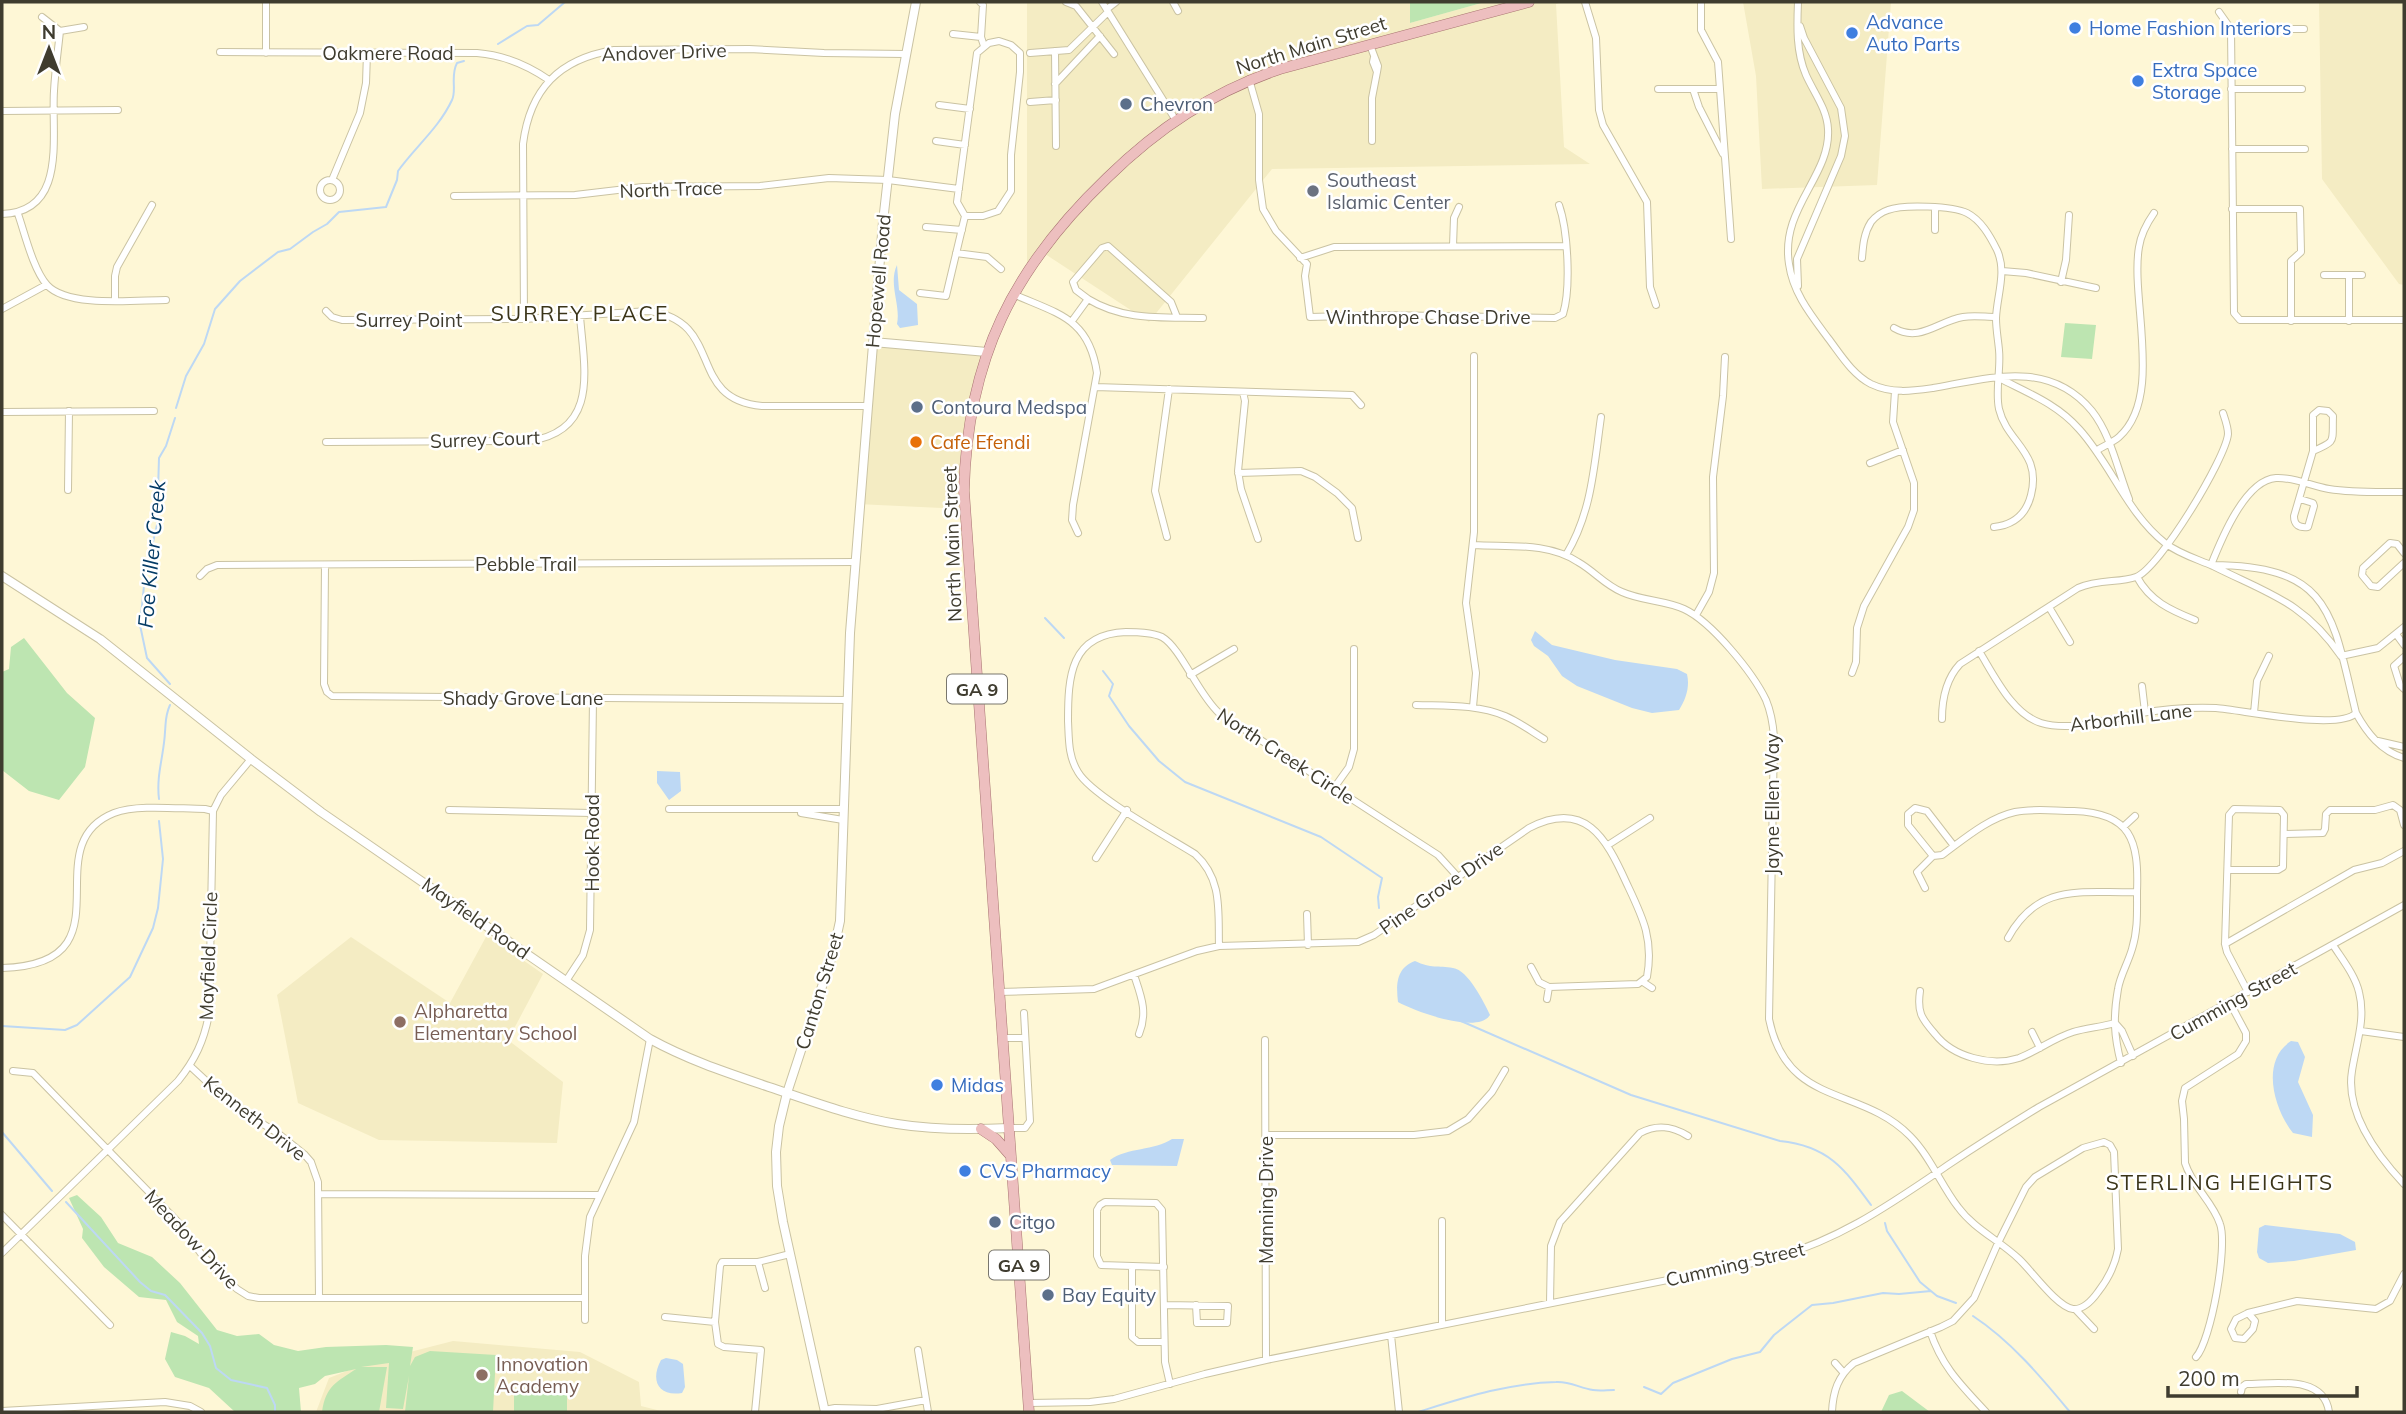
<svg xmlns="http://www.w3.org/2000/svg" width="2406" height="1414" font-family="Mulish,sans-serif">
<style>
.built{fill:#f4ecc3}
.green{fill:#bde5b1}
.water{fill:#bdd8f4}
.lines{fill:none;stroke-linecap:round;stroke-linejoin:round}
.stream{stroke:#bdd8f4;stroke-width:2}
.minor-casing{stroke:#cac3a3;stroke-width:8}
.tertiary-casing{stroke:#cac3a3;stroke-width:10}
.primary-casing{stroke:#a87571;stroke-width:11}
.minor{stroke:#fff;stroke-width:6}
.tertiary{stroke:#fff;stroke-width:8}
.primary{stroke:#edbfbf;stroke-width:10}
.shop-dot{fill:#3f7fe0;stroke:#fff;stroke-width:2.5}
.service-dot{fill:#5c6f8a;stroke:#fff;stroke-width:2.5}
.worship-dot{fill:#6b7280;stroke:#fff;stroke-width:2.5}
.food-dot{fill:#e8710a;stroke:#fff;stroke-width:2.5}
.education-dot{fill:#8d6e63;stroke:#fff;stroke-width:2.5}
.labels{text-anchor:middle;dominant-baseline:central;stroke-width:5;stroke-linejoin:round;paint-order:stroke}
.shield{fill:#fff;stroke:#79766d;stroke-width:2}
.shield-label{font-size:18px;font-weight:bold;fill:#3f3c2f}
.shop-label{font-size:19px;fill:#366cbe;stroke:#fff;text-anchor:start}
.street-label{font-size:19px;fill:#3f3c2f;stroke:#fff}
.service-label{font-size:19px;fill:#4e5e75;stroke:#fff;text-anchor:start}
.worship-label{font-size:19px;fill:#5b616d;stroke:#fff;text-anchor:start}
.food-label{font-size:19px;fill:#c56008;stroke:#fff;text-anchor:start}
.education-label{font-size:19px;fill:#785e54;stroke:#fff;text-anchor:start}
.neighbourhood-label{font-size:21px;letter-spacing:2px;fill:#3b3519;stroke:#fff}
.water-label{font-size:21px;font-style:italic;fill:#053c66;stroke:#fff}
</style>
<rect width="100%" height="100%" fill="#fef7d6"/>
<path class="built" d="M1027 2H1410V23L1485 2H1563L1556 4 1564 147 1590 164 1272 169 1149 322 1042 252 1027 272Z
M1743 2H1891L1877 185 1762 189 1756 76Z
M2319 2H2404V285L2399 284 2322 179Z
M873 345 987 354 974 395 963 509 857 504Z
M487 935 543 974 508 1040 563 1082 557 1143 379 1140 298 1103 277 995 351 937 450 1003Z
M453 1341 580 1352 639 1382 641 1406 665 1412H316L329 1378 367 1363Z"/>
<path class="green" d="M1410 2H1485L1410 23Z
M2065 323 2096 325 2092 359 2061 357Z
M24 638 67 693 95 718 85 767 59 800 29 791 2 770V672L9 669 11 647Z
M77 1195 101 1217 118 1243 152 1257 180 1283 217 1330 237 1336 259 1334 274 1345 298 1351 326 1347 386 1345 413 1347 410 1366 415 1357 430 1351 496 1355 493 1412H405L409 1376 403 1409 386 1408 389 1363 361 1367H387L379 1412H322C326 1385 337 1382 356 1369L325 1376 315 1384 299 1388 301 1412H235L209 1388 175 1377 165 1359 171 1332 185 1336 199 1344 198 1336 177 1322 166 1300 139 1297 104 1267 82 1238 83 1229 69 1198Z
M514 1389 567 1390V1412H514Z
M1902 1391 1930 1412H1881L1889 1395Z"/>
<path class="water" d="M897 265 899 290 917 304 918 325 900 328 897 324C901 305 888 284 897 265Z
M1535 631 1552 645 1615 660 1677 669 1687 674C1690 687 1686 699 1679 710L1652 713 1632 708 1577 686 1562 676 1548 656 1534 646 1531 640Z
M657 771 680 772 681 791 669 800 657 783Z
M1415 961C1431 969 1438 965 1453 968 1468 970 1484 1002 1490 1015 1478 1035 1414 1011 1398 1002 1396 985 1396 968 1415 961Z
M2291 1041 2298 1042 2305 1057 2298 1082 2313 1115 2312 1137 2293 1133C2274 1109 2260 1061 2291 1041Z
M1172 1139H1184L1177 1166 1112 1165 1110 1160C1128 1147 1154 1151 1172 1139Z
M2265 1225 2340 1234 2355 1242 2356 1250 2294 1261 2268 1263 2259 1258 2257 1252 2259 1228Z
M666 1358 677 1360 683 1364 685 1387 682 1393C658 1397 650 1380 661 1360Z"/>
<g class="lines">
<path class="stream" d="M498 44 527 26 538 25 565 2
M176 408 186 376 204 344 215 309 240 281 278 252 290 249 313 232 327 224 339 212 386 207 397 180 398 171C415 147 439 128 452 100 457 90 450 76 457 63L464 61
M1045 618 1064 638
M1103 671 1113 684 1109 696 1129 726 1159 761 1185 782 1321 837 1382 878 1378 897 1379 908
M170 684 147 658 140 625 145 576 157 525 159 458 166 446 175 418
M159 799C156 775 164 755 165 732 166 721 165 716 170 705
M1461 1021 1631 1095 1780 1141C1828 1146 1844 1168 1871 1205
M2 1026 65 1030 77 1025 130 977 153 928 158 908 163 859 159 821
M2 1132 52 1191
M66 1202 140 1282 151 1291 165 1295 202 1333 210 1346 216 1368 231 1380 267 1388 275 1405V1412
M1885 1223 1887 1231 1920 1282 1937 1296 1956 1303
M1973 1316C2011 1341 2041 1377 2070 1412
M1644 1387 1661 1394 1673 1383 1732 1359 1760 1352 1774 1335 1812 1305 1833 1303 1883 1293 1899 1294 1931 1291
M1418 1412C1463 1398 1508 1383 1556 1382 1569 1381 1580 1388 1593 1390 1600 1391 1607 1390 1614 1390"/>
<g class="minor-casing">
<path id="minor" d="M980 2 983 5 981 37 984 46
M1066 2 1076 6 1114 54
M1102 2 1175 119
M1173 2 1178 11
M1585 2 1596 38 1599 110 1603 125 1647 202 1650 287 1656 305
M1701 2V30L1718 62 1731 239
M1798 2C1797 26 1796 52 1806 75 1814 93 1827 109 1828 129 1831 176 1780 208 1789 264 1793 293 1811 315 1828 338 1841 355 1852 374 1871 384 1892 394 1912 391 1933 388 1990 378 2049 359 2092 411 2111 435 2118 471 2129 499
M1107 9 1116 2
M2219 12 2231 29 2234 313 2240 320H2404
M42 17 60 31 84 27
M2231 29H2304
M953 34 981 37
M999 41 1011 45 1020 53V72L1011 155V191L998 211 983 216H965L957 202 977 53 989 43Z
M1370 45 1378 66 1377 72 1373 62 1374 57
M1055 51 1056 146
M220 52 477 53C504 55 527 65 549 80
M266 53V2
M1030 53 1069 50 1108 12
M1249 79 1259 114V180L1263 209 1276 231 1307 264 1305 276 1310 317 1382 315 1555 318 1563 314C1571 288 1568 231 1559 205
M1055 84 1100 36
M1658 89H1720
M1693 89 1699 107 1723 154
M2231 89H2302
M1030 102 1056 100
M939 105 970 109
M2 111 118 110
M936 141 965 145
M1372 141V98L1377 72
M2232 149H2305
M320 190a10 10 0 1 1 20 0a10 10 0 1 1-20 0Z
M332 180 360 113 366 83 367 53
M454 196 575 195 643 187 760 186 829 178 888 180 959 189
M2232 209H2300L2301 252 2291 261V321
M2 214C68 212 51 136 54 91 55 71 58 51 60 31
M18 214C25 234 33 269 47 285 68 308 136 300 166 300
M926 227 962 230
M1935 230V208
M1453 246 1454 218 1459 207
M956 253 987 257 1001 269
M1300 258 1334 247 1566 246
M1862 258C1863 245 1864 233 1871 222 1875 217 1882 212 1888 210 1903 204 1953 206 1967 213 1981 220 1990 236 1997 250 2007 272 1997 295 1996 318 1996 329 1998 339 1999 350 2001 369 1995 390 1999 409 2007 443 2042 452 2031 495 2026 515 2013 525 1994 527
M2002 271 2026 273 2096 288
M2324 275H2362
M2061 282 2066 260 2069 215
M1798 286 1797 259 1841 156 1845 136 1841 108 1804 38 1800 26
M920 293 946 296 965 216
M1013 294C1058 314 1089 318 1097 373L1073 505 1072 520 1078 533
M1088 299 1076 290 1073 282 1102 248 1108 246 1171 302 1177 317
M115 300V276L117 267 152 205
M2 309 46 285
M326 311 332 317 342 320 524 319 649 311C726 322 685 399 762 406H868
M524 319 523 144C530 89 559 59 614 50L749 49 824 53 905 54
M1072 321 1088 299C1124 321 1162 317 1203 318
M2349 321V275
M1894 328C1920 343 1938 321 1963 317 1974 315 1985 317 1996 317
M1999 378C2028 393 2057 404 2079 429 2111 464 2127 513 2165 543 2179 554 2197 559 2213 566 2269 594 2304 602 2341 656
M1095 387 1352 395 1361 405
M1243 392 1245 401 1238 471 1241 489 1258 539
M2319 410 2328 411 2333 416C2332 442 2337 441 2313 451V415Z
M2 412 154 411
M326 442 529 441C600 431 584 368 580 316
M2096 451C2103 446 2112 443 2119 437 2164 397 2130 299 2139 247 2141 234 2147 223 2154 213
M1870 463 1903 450
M1238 473 1301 471 1315 477 1337 493 1352 508 1358 538
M68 490 69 411
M2300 499 2313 503 2314 506 2308 527C2299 528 2294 525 2294 516L2313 451
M1167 537 1155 491 1169 389
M1474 545C1509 547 1548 542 1578 562 1594 571 1605 585 1622 592 1642 601 1664 600 1684 609 1712 622 1753 673 1766 700 1771 712 1773 724 1774 737L1769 1019C1787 1108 1860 1085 1910 1136 1930 1156 1941 1185 1958 1207 1974 1229 1999 1240 2019 1259 2031 1270 2057 1307 2073 1309 2084 1310 2093 1299 2098 1292 2109 1278 2115 1266 2118 1249L2114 1152 2110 1145 2104 1142 2083 1148 2035 1177 2026 1187 1998 1243 1974 1298 1953 1321 1941 1327 1854 1363C1838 1376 1833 1391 1832 1412
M2404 553 2397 544 2390 543 2363 568 2362 575 2371 586 2378 587 2404 563
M1566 555C1592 512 1594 466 1601 417
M325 565 324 684 327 692 332 696 848 700
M2211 565C2221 540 2245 480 2276 478 2293 477 2312 486 2329 489 2353 493 2379 492 2404 492
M2213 565C2332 566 2332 614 2356 713 2367 733 2381 751 2404 758
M200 576 207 569 217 565 855 562
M2137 577C2150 601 2170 610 2195 620
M2049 607 2070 642
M1696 615 1709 592 1714 573 1713 477 1723 396 1725 357
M2396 634 2404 645
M1979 651C1994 675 2012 714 2041 723 2072 732 2110 719 2141 713 2165 709 2191 707 2216 708 2243 710 2339 731 2356 713
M2341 656 2378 648 2404 627
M2404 657 2394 666 2400 685 2404 689
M1852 673 1856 662 1857 628 1864 606 1908 527 1914 510V483L1893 422 1895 391
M1190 675 1234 649
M2142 686 2145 712
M1416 705C1445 706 1477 704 1505 716 1519 722 1531 731 1544 739
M1473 707 1476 673 1466 603 1474 532V356
M2254 713 2257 681 2269 656
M1942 719C1942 700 1946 679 1960 664L2078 588C2099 579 2119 583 2136 577 2159 569 2226 458 2228 434 2228 427 2225 419 2223 413
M2378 741 2404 747
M1334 788 1349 767 1354 749V649
M669 809H843
M449 810 592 813
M801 813 843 820
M2123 827 2135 816
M2284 834 2323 833 2325 829 2326 814 2330 810H2375L2393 805 2400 810 2404 825
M1608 845 1650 818
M1933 856 1908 825V814L1915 808 1927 811 1954 846
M1096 858 1127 810
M2228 870H2278L2283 867 2284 815 2280 810 2234 809 2229 815 2225 944 2227 952 2248 992
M1925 888 1917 872 1933 856 1942 855C1964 839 1988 818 2015 812 2034 808 2054 811 2074 811 2131 813 2139 840 2137 892 2137 912 2138 930 2132 949 2128 963 2120 976 2118 989 2113 1017 2114 1036 2121 1063
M1307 914 1308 945
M2008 938C2039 881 2083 894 2137 892
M2225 944 2354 870 2382 863 2404 851
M2333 945C2342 959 2355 975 2359 992 2366 1019 2356 1044 2352 1071 2345 1113 2378 1156 2404 1184
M1219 946C1218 912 1223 879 1195 854 1168 837 1092 796 1078 772 1068 756 1069 739 1068 721 1068 677 1070 634 1126 632 1137 632 1151 632 1162 637 1181 648 1198 694 1219 713L1438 855 1458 877
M2 968C135 964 31 846 114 813 138 804 179 809 205 809L213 811
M1134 975C1141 996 1148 1012 1139 1034
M566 981 583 955 590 930 593 699
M1643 982 1652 988
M1920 991C1917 1012 1921 1018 1935 1034 1953 1057 1991 1067 2019 1058 2037 1051 2054 1038 2073 1032 2086 1028 2101 1027 2115 1023
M999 992 1094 989 1197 951 1219 946 1358 942 1374 935 1529 828C1585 799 1606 838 1626 882 1642 916 1654 938 1647 977L1638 984 1549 987 1539 982 1531 967
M1547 999 1549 987
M2115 1023 2122 1031 2133 1056
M2361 1031 2404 1037
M2032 1032 2040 1048
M1002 1038H1025
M1265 1040 1266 1360
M190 1066 231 1104 279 1134 304 1154 311 1162 318 1182 319 1298
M13 1071 33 1073 179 1223 202 1255 237 1289 248 1296 259 1298H585
M1009 1128H1025L1030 1121 1024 1013
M1266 1135H1414L1448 1131 1468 1119 1492 1092 1505 1070
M318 1194 599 1195
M2 1215 110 1325
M1442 1221V1325
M2 1253 178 1081C195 1060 204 1041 209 1014L213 811 221 795 251 759
M758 1262 765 1288
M1132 1266V1337L1138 1342H1164
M1164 1267 1101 1265 1097 1256V1210L1100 1205 1105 1202 1156 1203 1162 1210 1165 1362 1170 1384
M1550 1303 1551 1246 1560 1222 1640 1133C1657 1124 1672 1126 1688 1136
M1164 1305 1228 1306 1227 1323H1197L1196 1305
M2076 1310 2094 1329
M2248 1313 2297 1301 2376 1309 2390 1301 2404 1274
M2248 1313 2255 1321 2253 1329 2244 1339 2235 1338 2231 1329 2236 1319Z
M665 1317 715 1322 720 1266 722 1262H758L790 1254
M585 1320V1256L590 1217 634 1122 650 1039
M715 1322 718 1344 724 1347 761 1350 755 1412
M1930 1331C1942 1367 1961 1385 1986 1412
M1391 1335 1399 1412
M918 1350 928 1412
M2196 1357C2211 1341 2228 1246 2220 1224 2213 1202 2192 1186 2185 1163L2184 1119 2182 1101 2185 1088 2238 1054 2246 1041V1033L2230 1003
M1835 1363 1843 1372
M2241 1392 2242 1387 2246 1384C2274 1384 2324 1374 2329 1412
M1029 1403 1090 1402 1114 1399 1205 1374 1266 1360 1763 1261C1835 1243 1888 1206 1948 1165 1978 1145 2008 1126 2039 1107L2404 905
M824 1410 835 1408 877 1409 926 1400
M2 1411 165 1402 190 1406 201 1412"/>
</g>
<g class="tertiary-casing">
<path id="tertiary" d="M873 342 987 352
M2 576 100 639 251 759 321 812 650 1039C688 1060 728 1073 769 1087 811 1101 853 1117 897 1124 934 1130 971 1130 1009 1128
M825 1412 783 1222 777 1186 776 1152 779 1126 787 1093 833 953 840 921 850 633 868 406 883 222 895 114 916 2"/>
</g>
<g class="primary-casing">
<path id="primary" d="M981 1129 996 1139 1011 1156
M1029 1412 964 491C967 359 1013 268 1107 178 1158 128 1212 92 1280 69L1529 2"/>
</g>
<use href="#minor" class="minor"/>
<use href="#tertiary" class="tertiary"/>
<use href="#primary" class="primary"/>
</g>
<g class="shop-dot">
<circle cx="2075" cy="28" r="7"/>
<circle cx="1852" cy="33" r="7"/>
<circle cx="2138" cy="81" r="7"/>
<circle cx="937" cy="1085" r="7"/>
<circle cx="965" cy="1171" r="7"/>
</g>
<g class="service-dot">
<circle cx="1126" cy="104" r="7"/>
<circle cx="917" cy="407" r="7"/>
<circle cx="995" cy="1222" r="7"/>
<circle cx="1048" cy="1295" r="7"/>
</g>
<circle class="worship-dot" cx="1313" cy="191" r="7"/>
<circle class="food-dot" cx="916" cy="442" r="7"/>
<g class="education-dot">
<circle cx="400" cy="1022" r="7"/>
<circle cx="482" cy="1375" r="7"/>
</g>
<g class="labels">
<g class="shield">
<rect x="947" y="674.5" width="60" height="29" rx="5"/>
<rect x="989" y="1250.5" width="60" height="29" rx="5"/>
</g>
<g class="shield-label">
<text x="977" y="689">GA 9</text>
<text x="1019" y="1265">GA 9</text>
</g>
<g class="shop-label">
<text x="1866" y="22">Advance<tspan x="1866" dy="22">Auto Parts</tspan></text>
<text x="2089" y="28">Home Fashion Interiors</text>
<text x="2152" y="70">Extra Space<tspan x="2152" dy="22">Storage</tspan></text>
<text x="951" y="1085">Midas</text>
<text x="979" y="1171">CVS Pharmacy</text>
</g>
<g class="street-label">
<text transform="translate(1311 45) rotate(-17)">North Main Street</text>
<text transform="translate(664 52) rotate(-2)">Andover Drive</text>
<text x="388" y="53">Oakmere Road</text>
<text transform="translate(671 189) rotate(-2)">North Trace</text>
<text transform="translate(878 281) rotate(-85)">Hopewell Road</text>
<text x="1428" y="317">Winthrope Chase Drive</text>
<text x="409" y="320">Surrey Point</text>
<text transform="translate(485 439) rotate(-2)">Surrey Court</text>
<text transform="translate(952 544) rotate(-92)">North Main Street</text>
<text x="526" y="564">Pebble Trail</text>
<text x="523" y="698">Shady Grove Lane</text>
<text transform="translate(2131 717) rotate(-7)">Arborhill Lane</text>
<text transform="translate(1286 756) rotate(33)">North Creek Circle</text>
<text transform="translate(1772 804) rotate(-90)">Jayne Ellen Way</text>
<text transform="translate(592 843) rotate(-90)">Hook Road</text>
<text transform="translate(1441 888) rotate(-35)">Pine Grove Drive</text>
<text transform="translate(476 918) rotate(35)">Mayfield Road</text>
<text transform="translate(208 956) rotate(-88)">Mayfield Circle</text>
<text transform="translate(819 991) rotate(-73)">Canton Street</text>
<text transform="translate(2233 1001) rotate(-29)">Cumming Street</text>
<text transform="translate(255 1118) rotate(38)">Kenneth Drive</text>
<text transform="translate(1266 1200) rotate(-90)">Manning Drive</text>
<text transform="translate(192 1239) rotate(47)">Meadow Drive</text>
<text transform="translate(1735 1264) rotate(-13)">Cumming Street</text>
</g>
<g class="service-label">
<text x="1140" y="104">Chevron</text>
<text x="931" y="407">Contoura Medspa</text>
<text x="1009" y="1222">Citgo</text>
<text x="1062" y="1295">Bay Equity</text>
</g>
<g class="worship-label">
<text x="1327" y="180">Southeast<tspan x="1327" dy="22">Islamic Center</tspan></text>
</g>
<g class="food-label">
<text x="930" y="442">Cafe Efendi</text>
</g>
<g class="education-label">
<text x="414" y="1011">Alpharetta<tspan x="414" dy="22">Elementary School</tspan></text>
<text x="496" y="1364">Innovation<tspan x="496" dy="22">Academy</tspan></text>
</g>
<g class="neighbourhood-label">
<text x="580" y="313">SURREY PLACE</text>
<text x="2220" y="1182">STERLING HEIGHTS</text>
</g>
<g class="water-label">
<text transform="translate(151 554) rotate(-85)">Foe Killer Creek</text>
</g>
</g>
<rect width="2406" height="1414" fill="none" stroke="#3f3c2f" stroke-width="7"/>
<g transform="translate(49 49)" stroke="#ffffff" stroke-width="5" paint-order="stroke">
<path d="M0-5L12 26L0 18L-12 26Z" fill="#3f3c2f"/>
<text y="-10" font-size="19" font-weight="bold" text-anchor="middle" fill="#3f3c2f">N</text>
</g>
<path d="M2168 1386v10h189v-10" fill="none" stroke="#3f3c2f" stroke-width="3.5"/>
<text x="2178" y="1386" font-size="21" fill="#3f3c2f" stroke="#ffffff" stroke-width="5" paint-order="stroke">200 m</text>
</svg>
